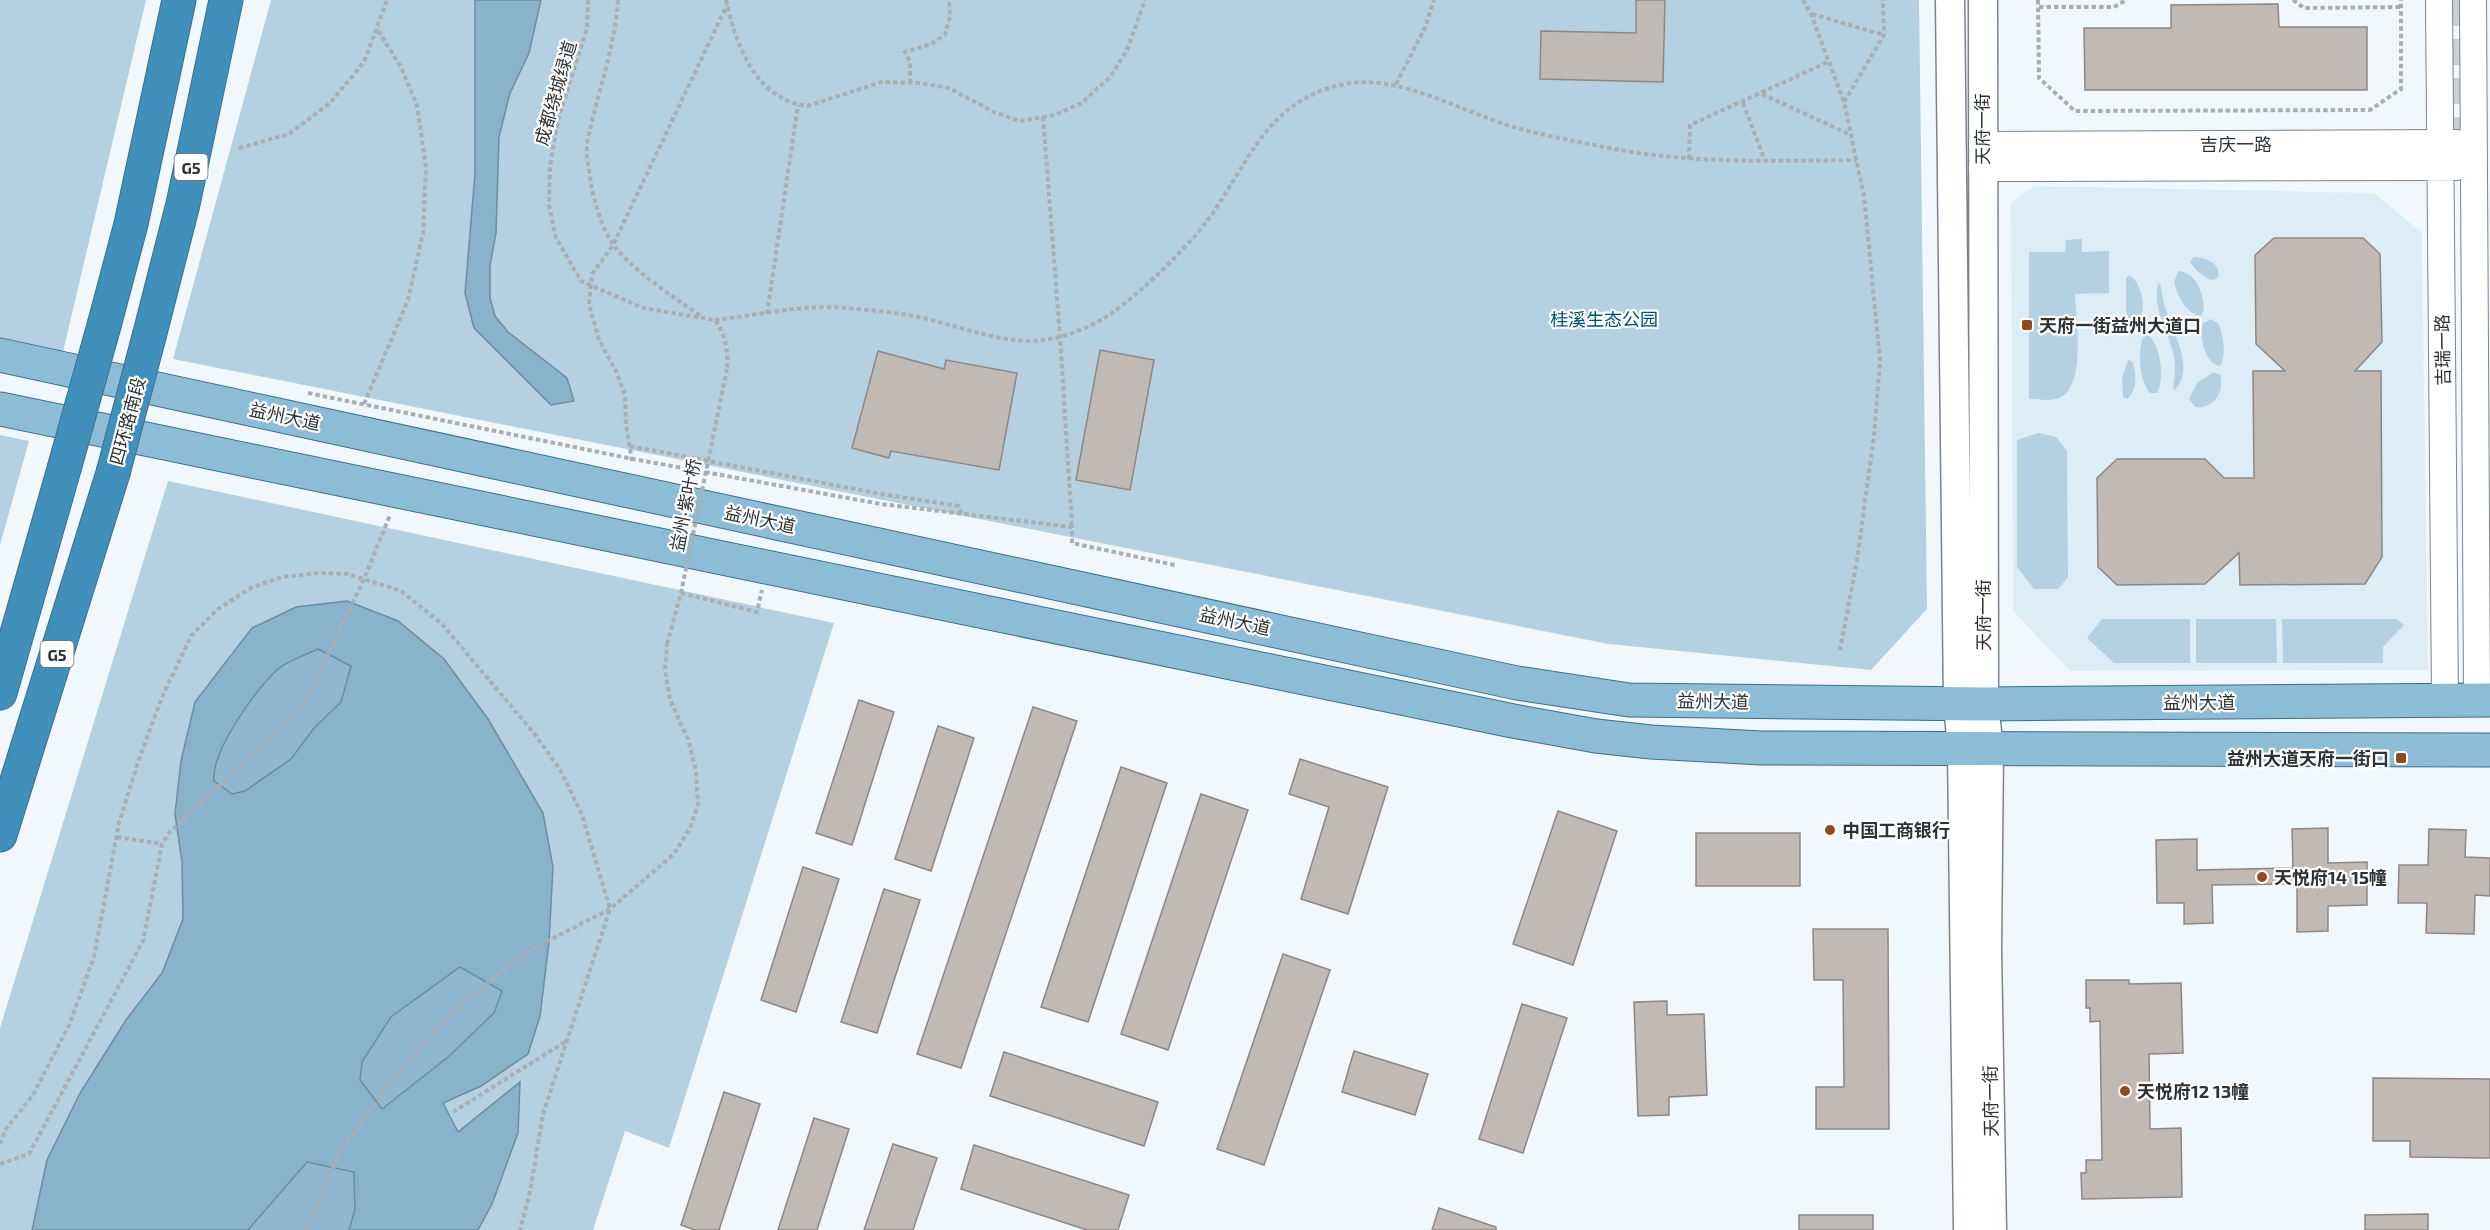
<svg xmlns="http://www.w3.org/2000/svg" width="2490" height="1230" font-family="'Exo 2','Noto Sans SC',sans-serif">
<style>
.built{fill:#ddedf7}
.green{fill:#b4d0e1}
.forest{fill:#8fb8d0}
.water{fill:#89b2cb;stroke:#6e8c9e;stroke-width:1.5;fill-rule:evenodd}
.building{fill:#c1b9b4;stroke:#8e8682;stroke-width:1.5}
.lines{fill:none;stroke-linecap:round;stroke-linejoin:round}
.tertiary-tunnel{stroke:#c9d0d5;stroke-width:26;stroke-dasharray:26 13;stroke-linecap:butt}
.tertiary-casing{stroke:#7d8489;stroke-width:28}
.secondary-casing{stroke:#7d8489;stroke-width:31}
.primary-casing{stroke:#3a6f8c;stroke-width:35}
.motorway-casing{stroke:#3a6f8c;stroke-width:35}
.path{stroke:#a8aeb2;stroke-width:4;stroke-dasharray:4.5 3;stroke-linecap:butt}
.tertiary{stroke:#fff;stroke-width:26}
.secondary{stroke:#fff;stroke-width:28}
.primary{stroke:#8cbcd6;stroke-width:33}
.motorway{stroke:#4090bb;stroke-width:33}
.motorway-bridge-casing{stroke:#3a6f8c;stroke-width:35;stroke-linecap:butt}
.path-bridge{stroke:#a8aeb2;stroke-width:4;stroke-dasharray:4.5 3;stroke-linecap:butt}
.motorway-bridge{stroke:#4090bb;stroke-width:33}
.poi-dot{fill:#8f4b1e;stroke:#fff;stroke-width:2}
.labels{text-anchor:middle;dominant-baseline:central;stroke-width:4.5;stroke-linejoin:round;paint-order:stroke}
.shield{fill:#fff;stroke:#6d7071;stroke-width:1.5}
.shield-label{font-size:16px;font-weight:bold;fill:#2f3234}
.street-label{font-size:18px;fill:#2f3234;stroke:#fff}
.park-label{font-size:18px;fill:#004e70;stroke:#fff}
.poi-label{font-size:18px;font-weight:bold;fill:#2f3234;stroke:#fff;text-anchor:start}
</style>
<rect width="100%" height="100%" fill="#f0f8fd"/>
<path class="built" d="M2035 186 2374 193 2422 233 2428 670 2070 671 2013 611 2011 203Z"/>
<path class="green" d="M0 0H146L62 356 0 342Z
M271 0H1919L1927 609 1871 670 1609 644 173 359Z
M2082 239V252L2109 251V293L2075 294C2076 318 2086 384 2061 397 2052 402 2039 399 2029 399V252H2065L2066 240Z
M2194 257C2207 258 2223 264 2217 279L2210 280 2197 271 2190 262Z
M2178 271C2196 272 2204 294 2204 309L2201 316C2186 314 2177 295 2174 282Z
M2129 275C2143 282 2149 317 2134 326L2130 324 2126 310V279Z
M2160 283C2162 291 2162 299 2165 307 2172 330 2196 368 2175 390L2173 387C2175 374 2176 362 2172 349 2165 325 2153 309 2158 284Z
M2211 319 2219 324C2223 337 2227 354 2220 366 2205 364 2199 336 2203 323Z
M2144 335H2149C2161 349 2165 377 2157 393H2150C2139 380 2137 351 2144 335Z
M2128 360 2133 362C2136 375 2138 390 2127 399L2123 397 2122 378Z
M2212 373 2220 374C2225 392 2214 409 2195 407L2189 399 2197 383Z
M2038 433 2056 437 2067 451 2068 577 2058 589H2034L2017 567V440Z
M0 435 29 441 0 545Z
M168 481 834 623 669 1148 625 1131 593 1230H0V1028Z
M2102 619H2190V663H2114L2087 638Z
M2196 619H2276L2277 663H2196Z
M2282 619H2396L2404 625 2383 647V663H2283Z"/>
<path class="forest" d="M318 649 351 666 341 702 314 728 291 759 245 792 232 794 214 781C211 750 254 691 277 670 287 661 306 655 318 649Z
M460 967 502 991 494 1013 448 1057 382 1109 359 1080 362 1062 391 1017Z
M307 1162 354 1172 355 1209 349 1230H248Z"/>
<path class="water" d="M475 0H541L529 53 510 93 499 137 496 233 490 265V298L495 316 508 332 567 378 574 401 551 405 474 328 465 293 475 173Z
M347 601 398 621 444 659 488 719 543 813 553 867 549 942 540 1016 528 1054 481 1086 443 1103 458 1132 520 1082 518 1133 492 1204 478 1230H349L355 1209 354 1172 307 1162 248 1230H32L47 1160 80 1093 126 1020 162 973 183 919 182 862 175 814 181 761 195 702 252 628 296 607ZM318 649 351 666 341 702 314 728 291 759 245 791 232 794 214 781C211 751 255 691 277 670 286 661 306 655 318 649ZM460 967 502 991 494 1013 448 1057 382 1109 360 1080 362 1062 391 1017Z"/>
<path class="building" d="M1636 0H1665L1663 82 1540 79 1541 31 1636 33Z
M2278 4 2279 27H2367V90H2085L2084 28H2171V5Z
M2274 238H2363L2380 254 2382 342 2355 371H2381L2382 557 2365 584 2240 585 2239 553 2205 584 2117 585 2098 567 2097 478 2117 459H2205L2224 478H2254L2253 371H2285L2256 344 2255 255Z
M1100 350 1154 360 1130 490 1076 480Z
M878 351 944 369 946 360 1017 373 999 470 891 451 889 458 852 448Z
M859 700 894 712 852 845 816 833Z
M1033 707 1077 721 961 1068 917 1054Z
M938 726 974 738 931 871 895 859Z
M1300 759 1388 787 1348 914 1301 899 1329 807 1289 794Z
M1121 767 1167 783 1088 1022 1041 1007Z
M1201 794 1248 810 1168 1050 1121 1034Z
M1558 811 1617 831 1573 965 1513 944Z
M2328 828V863L2367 862V905L2328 906V931L2297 932V884L2212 885 2213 923 2184 924V903H2157L2156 840 2197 839V870L2293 868 2292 829Z
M2429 829 2466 830 2465 857 2490 858V896L2475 895 2474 934 2426 933 2427 903H2398L2399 865H2428Z
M1696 833H1800V886H1696Z
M803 867 839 879 796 1012 761 1000Z
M884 889 920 900 877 1033 841 1022Z
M1813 929H1888L1889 1129H1816V1087H1844L1843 980H1814Z
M1283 954 1330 970 1264 1165 1217 1149Z
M2086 980H2129V984L2181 983 2183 1053 2149 1054 2150 1129 2181 1128 2182 1197 2082 1199 2081 1173H2086V1160H2102L2100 1021 2090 1022V1008H2086Z
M1667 1001V1015L1704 1014 1707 1095 1669 1097V1115L1638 1116 1634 1002Z
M1522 1004 1567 1018 1523 1153 1479 1139Z
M1354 1051 1428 1074 1415 1115 1342 1092Z
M1004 1052 1158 1102 1144 1146 990 1096Z
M2373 1078 2490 1079V1158L2410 1157V1141H2373Z
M724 1092 760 1104 719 1230H695L681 1225Z
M814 1118 849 1129 817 1230H778Z
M893 1144 937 1158 913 1230H864Z
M974 1145 1129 1195 1118 1230H1087L961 1189Z
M1439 1208 1496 1227V1230H1432Z
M2428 1214V1230H2365V1215Z
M1799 1215H1873V1230H1799Z"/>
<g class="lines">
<path class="tertiary-tunnel" d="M2456 0 2458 155H2490"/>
<g class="tertiary-casing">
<path id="tertiary" d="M2439 0 2445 700
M2473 0 2477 700
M1982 145 2457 143
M1982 168 2456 167"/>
</g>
<g class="secondary-casing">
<path id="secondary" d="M1950 0 1958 703 1962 749 1968 1230
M1983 0 1984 704 1989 750 1987 949 1992 1230"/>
</g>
<g class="primary-casing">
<path id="primary" d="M0 355 1517 683 1629 700 1984 704 2490 700
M0 409 1513 721 1596 736 1651 742 1761 748 2490 750"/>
</g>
<g class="motorway-casing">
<path id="motorway" d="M105 322 131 224 179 0
M150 333 183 204 226 0
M0 693 64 469
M0 835 113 473"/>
</g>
<path class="path" d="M588 0 587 28 558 120 550 166 549 206 556 238 581 281 643 308 715 320C726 336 728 350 727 369
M618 0C615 47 598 92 588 138 585 153 589 169 591 184 595 204 601 226 613 244 627 266 677 300 701 316
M726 0C736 45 755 99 807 106L882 82 919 83 949 88 994 112 1020 121 1055 115 1082 103 1111 76 1127 50 1145 0
M1803 0 1811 14 1844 102 1864 196 1880 360 1874 436 1857 560 1840 650
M2038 0 2039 78 2075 111 2370 110 2401 89V0
M2293 0 2304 8 2401 7
M2039 7H2114L2126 0
M1812 14 1884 35
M910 83V62L905 52 931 44 945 35 950 17 949 0
M1396 84 1425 28 1434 0
M1762 94 1851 135
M1844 102 1884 35 1883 0
M1743 103 1765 161
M1043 117 1060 336 1072 527
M239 148 289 134 330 103 364 62 387 0
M1689 159 1690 125 1828 62
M767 314 798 105
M715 320C758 315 804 304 847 308 877 311 907 313 935 321 996 337 1033 355 1095 323 1128 307 1184 251 1207 221 1248 166 1264 103 1340 85 1396 71 1463 113 1517 128 1545 136 1575 141 1604 147 1687 164 1772 161 1857 160
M308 393 633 459 881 504 1072 527V543L1175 565
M364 404 408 300 423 233 426 168 417 105 401 67 377 29
M630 446 881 494 959 506 962 514
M632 461 626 424 625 395 616 371 599 340 589 304 592 274 613 245 727 5
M681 593 757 612 762 590
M117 837 162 844
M453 1112 565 1042
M0 1144 6 1129 33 1095 69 1025 94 957 119 823 139 759 163 695 191 636 218 609 251 588 281 577 319 573 348 574 401 591 442 624 533 732 561 771 582 815 610 909 543 1114 530 1192 520 1230
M0 1164 29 1154 143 941 162 844 169 833 303 706 364 579 390 515
M305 1230 340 1152 399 1070 463 1003 526 952 610 909 674 854 690 828 698 804 696 771 688 739 670 700 665 670 667 644"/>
<use href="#tertiary" class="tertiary"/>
<use href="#secondary" class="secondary"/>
<use href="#primary" class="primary"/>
<use href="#motorway" class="motorway"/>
<g class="motorway-bridge-casing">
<path id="motorway-bridge" d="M64 469 105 322
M113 473 150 333"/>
</g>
<path class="path-bridge" d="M667 644 681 593 727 369"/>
<use href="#motorway-bridge" class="motorway-bridge"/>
</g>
<g class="poi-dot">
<rect x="2021" y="319" width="12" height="12" rx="3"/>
<rect x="2395" y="752" width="12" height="12" rx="3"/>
<circle cx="1830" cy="830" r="6"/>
<circle cx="2262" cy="877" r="6"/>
<circle cx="2125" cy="1091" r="6"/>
</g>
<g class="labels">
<g class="shield">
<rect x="174.5" y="154" width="33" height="26" rx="4.5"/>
<rect x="40.5" y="641" width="33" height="26" rx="4.5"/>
</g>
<g class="shield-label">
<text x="191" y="167">G5</text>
<text x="57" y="654">G5</text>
</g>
<g class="street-label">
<text transform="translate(555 93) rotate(-74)">成都绕城绿道</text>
<text transform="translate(1982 129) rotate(-90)">天府一街</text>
<text x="2236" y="144">吉庆一路</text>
<text transform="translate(2442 350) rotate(-91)">吉瑞一路</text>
<text transform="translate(285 416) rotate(12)">益州大道</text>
<text transform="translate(127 421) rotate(-75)">四环路南段</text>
<text transform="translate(685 505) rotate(-79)">益州·紫叶桥</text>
<text transform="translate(760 519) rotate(12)">益州大道</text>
<text transform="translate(1983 615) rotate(-90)">天府一街</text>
<text transform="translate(1235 621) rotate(12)">益州大道</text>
<text transform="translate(1713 701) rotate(1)">益州大道</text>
<text x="2199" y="702">益州大道</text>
<text transform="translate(1990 1101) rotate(-91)">天府一街</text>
</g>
<g class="park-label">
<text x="1604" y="319">桂溪生态公园</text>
</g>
<g class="poi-label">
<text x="2039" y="325">天府一街益州大道口</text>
<text x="2389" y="758" text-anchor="end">益州大道天府一街口</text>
<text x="1842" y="830">中国工商银行</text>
<text x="2274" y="877">天悦府14 15幢</text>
<text x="2137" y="1091">天悦府12 13幢</text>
</g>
</g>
</svg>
